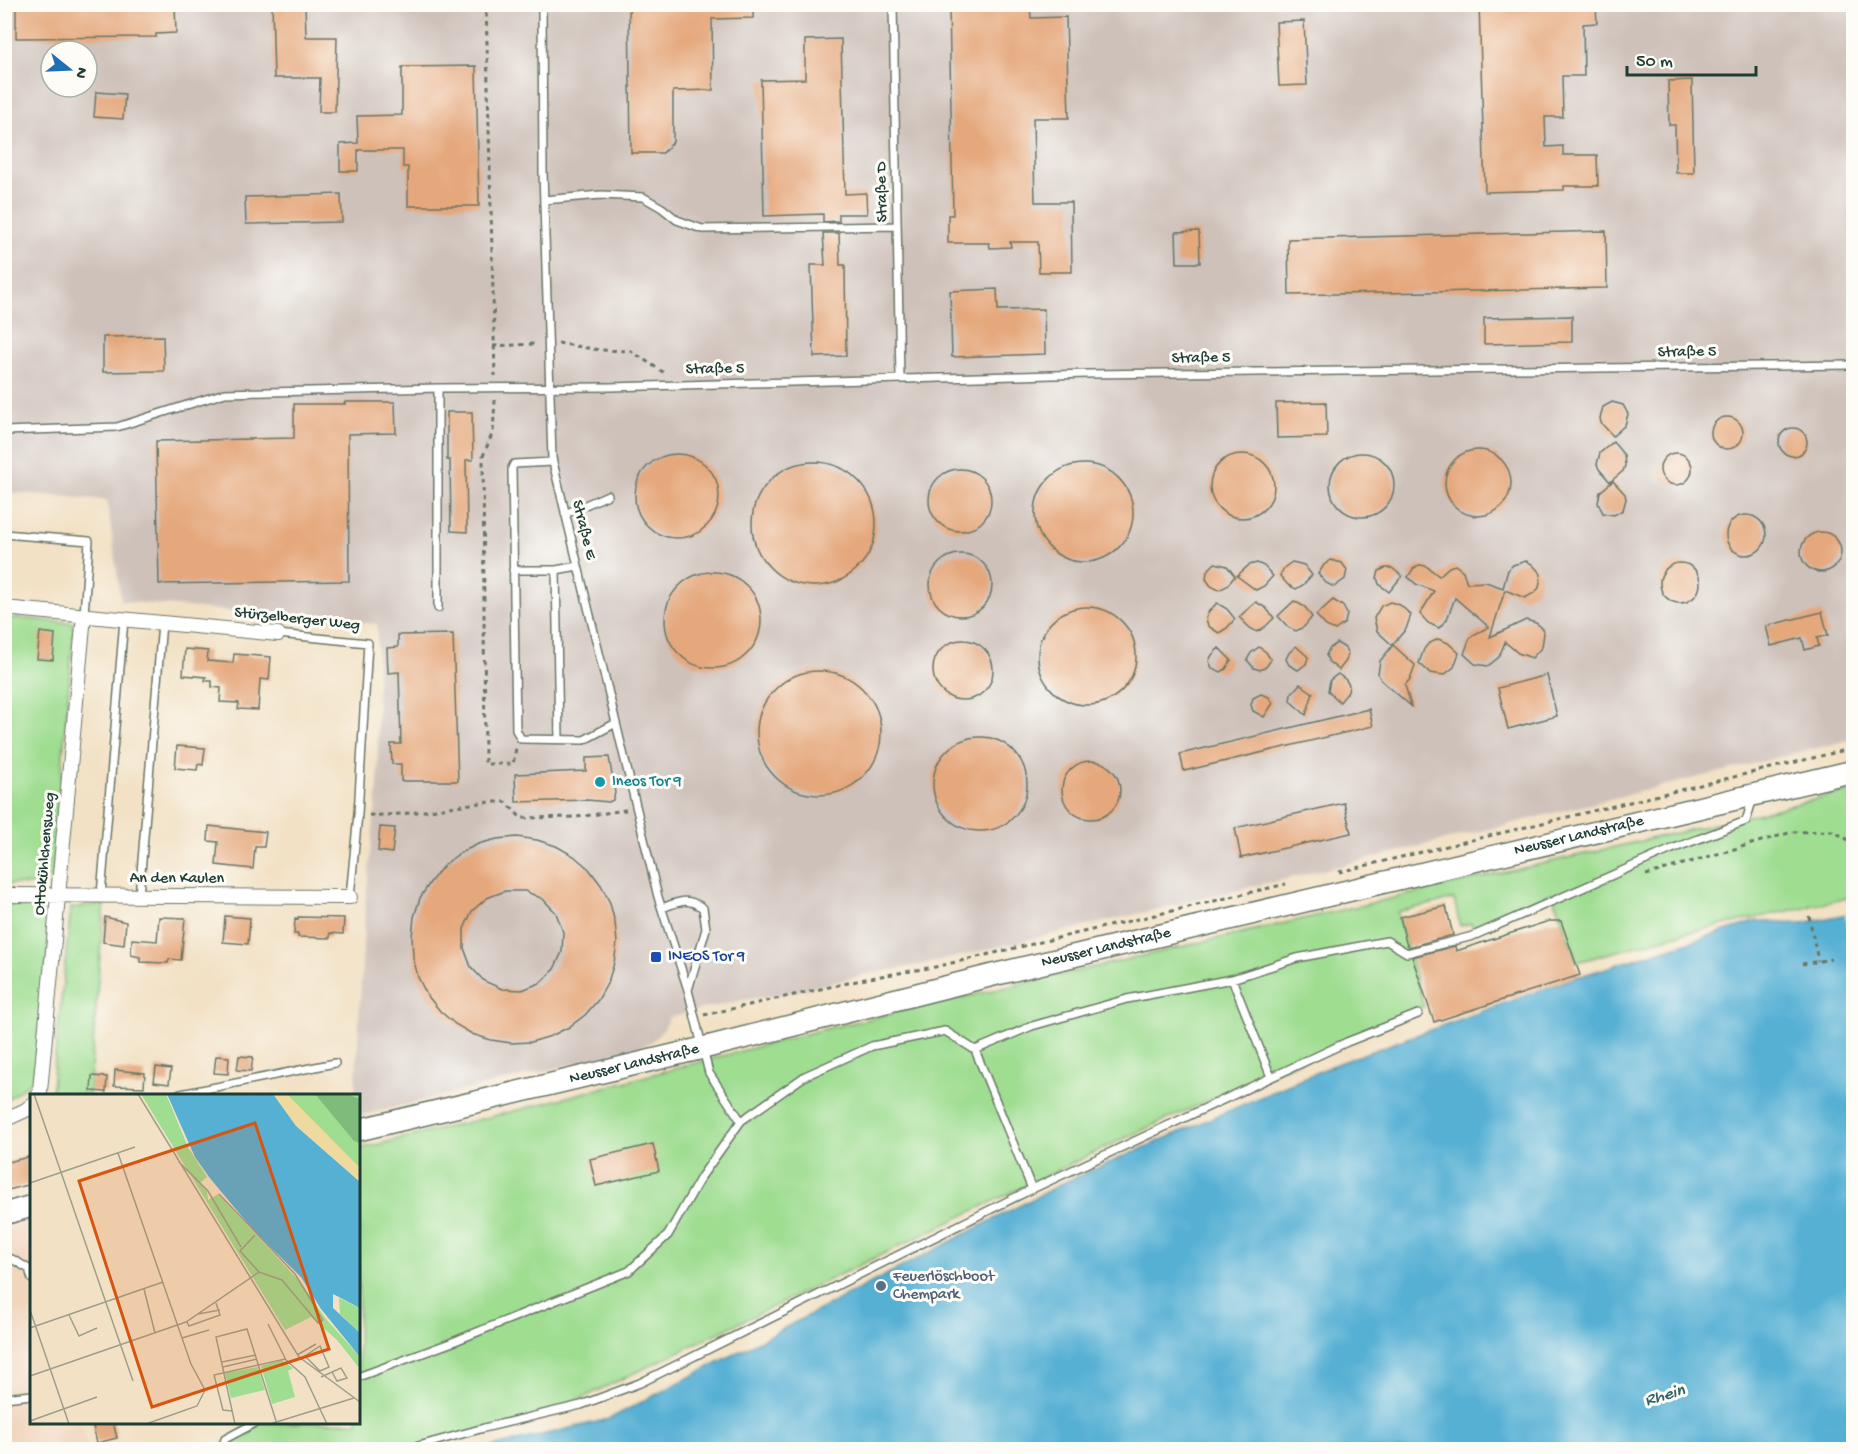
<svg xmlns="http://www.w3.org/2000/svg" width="1858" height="1454" font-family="'Gochi Hand',sans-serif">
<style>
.built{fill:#f1d5bd}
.industrial{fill:#cec1ba;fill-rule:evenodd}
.green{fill:#9fdd91;stroke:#5f8d62;stroke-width:1.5}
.water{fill:#56b0d4;stroke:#3a7684;stroke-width:1.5}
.pier{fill:#f2e1c5}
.building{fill:#e5a87d;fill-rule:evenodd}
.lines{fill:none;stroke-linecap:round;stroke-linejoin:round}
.service-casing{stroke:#697667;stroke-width:10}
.minor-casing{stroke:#697667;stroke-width:16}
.primary-casing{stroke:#697667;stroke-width:24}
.path{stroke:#697667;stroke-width:3;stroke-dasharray:4.5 4.5;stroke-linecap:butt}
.service{stroke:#fff;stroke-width:7}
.minor{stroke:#fff;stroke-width:14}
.primary{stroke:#fff;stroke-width:21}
.culture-dot{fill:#0f9aa8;stroke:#fdfcf7;stroke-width:2}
.transit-dot{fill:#1a4fb4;stroke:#fdfcf7;stroke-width:2}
.service-dot{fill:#5c6f8a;stroke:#fdfcf7;stroke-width:2}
.labels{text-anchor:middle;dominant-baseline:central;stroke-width:6;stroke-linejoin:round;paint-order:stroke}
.street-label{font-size:16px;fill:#1f3d34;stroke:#fdfcf7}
.culture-label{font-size:16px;fill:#0d838f;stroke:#fdfcf7;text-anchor:start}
.transit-label{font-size:16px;fill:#164399;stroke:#fdfcf7;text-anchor:start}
.service-label{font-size:16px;fill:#4e5e75;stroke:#fdfcf7;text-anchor:start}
.water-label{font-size:18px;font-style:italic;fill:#306064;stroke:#fdfcf7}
.inset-road{fill:none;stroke:#9e9f8b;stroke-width:1.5}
.view{fill:#d45610;fill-opacity:0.15;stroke:#d45610;stroke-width:3}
.inset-edge{fill:none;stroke:#1f3d34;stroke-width:3}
</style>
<rect width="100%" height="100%" fill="#fdfcf7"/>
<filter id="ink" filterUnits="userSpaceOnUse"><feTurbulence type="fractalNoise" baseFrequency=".0167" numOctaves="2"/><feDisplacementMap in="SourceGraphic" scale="12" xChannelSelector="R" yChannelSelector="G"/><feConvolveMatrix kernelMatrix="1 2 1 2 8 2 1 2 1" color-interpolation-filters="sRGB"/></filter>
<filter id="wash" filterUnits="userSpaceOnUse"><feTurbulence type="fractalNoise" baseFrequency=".008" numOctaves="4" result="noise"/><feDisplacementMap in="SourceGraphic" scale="24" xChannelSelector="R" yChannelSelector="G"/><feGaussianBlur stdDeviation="1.35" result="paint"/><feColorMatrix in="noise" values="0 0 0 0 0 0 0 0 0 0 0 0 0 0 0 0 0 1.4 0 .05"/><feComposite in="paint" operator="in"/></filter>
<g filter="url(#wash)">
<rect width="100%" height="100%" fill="#f2e1c5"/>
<path class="built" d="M29 1218 32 1226V1422L81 1423 88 1449 5 1450V1227Z"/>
<path class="industrial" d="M4 5H1853V739L1319 871 935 962 868 974 776 996 742 1000 669 1017 664 1029 651 1042 636 1049 359 1116 358 1096 355 1095 365 908 378 783 377 624 121 601 107 500 5 492ZM51 51H87V87H51Z"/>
<path class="green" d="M4 617 74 623 53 876 44 885 5 884Z
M1853 790V897L1680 934 1577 962 1552 893 1473 927 1471 923 1460 926 1454 899 1397 912 1424 1006 1127 1137 551 1413 414 1449 215 1450 251 1423 358 1422 359 1149 526 1108 821 1030 1732 820Z
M104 904 89 1095H51L71 908Z
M5 905H39L51 920 33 1080 5 1101Z"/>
<path class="water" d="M1853 913V1449L479 1450 609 1419 1065 1182 1336 1064 1574 978 1757 921 1803 923Z"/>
<path class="pier" d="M1853 913 1854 953H1853L1845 914Z"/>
<g id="blocks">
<path class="building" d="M16 4H175L176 33 156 34V37L16 38Z
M272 4H305L306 37H337L335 112H319L320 78H274Z
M629 4H753V18L712 19 713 90 673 91V142L663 153H631Z
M949 4H1030L1031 18 1066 17 1069 118H1033L1035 202H1071L1072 272H1039L1038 242H1010L1011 247 990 248 989 243H948V215H953Z
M1479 4H1596L1597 23 1583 24 1584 76H1562L1563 117H1545L1546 147 1563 146V155H1597L1598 186H1564V190L1485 192Z
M1304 21 1307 85 1279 86 1276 22Z
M841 39 845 194 866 193 867 214H839V221L823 222V214L764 216 761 80 805 79V40Z
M476 66 479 206H408V167H403V150H358V171H340V144L358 143 357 116 402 115V67Z
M1692 80 1694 173H1676L1675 125H1669L1668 81Z
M96 92 125 94 123 119 94 117Z
M341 194 342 222 246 224 245 197Z
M1199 231 1200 263H1177L1176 232Z
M1606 231 1607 288 1289 295 1288 239Z
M823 233H839L840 265H845L846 356 814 357 811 265H825Z
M997 289 998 310 1044 309 1045 354 952 357 950 291Z
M1572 316V342L1484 344V318Z
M163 336 164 371 103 372V337Z
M345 402H395L396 433 348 434 349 581 159 584 156 441 294 438V404H345Z
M1326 402 1327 437 1277 438 1276 403Z
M1612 402 1623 405 1628 414 1625 425 1613 436 1601 423 1600 418 1603 407Z
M447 412H472L473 460H466L467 532 451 531 450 460H447Z
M1711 433a16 16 0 1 1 32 0a16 16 0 1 1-32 0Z
M1779 442a14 14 0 1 1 28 0a14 14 0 1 1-28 0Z
M1613 442 1624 455 1625 466 1623 471 1610 482 1599 469 1597 464 1600 453Z
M1445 483a33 33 0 1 1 66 0a33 33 0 1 1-66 0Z
M1330 485a32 32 0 1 1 64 0a32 32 0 1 1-64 0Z
M1660 469a16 16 0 1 1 32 0a16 16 0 1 1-32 0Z
M635 496a42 42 0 1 1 84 0a42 42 0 1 1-84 0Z
M1210 486a32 32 0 1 1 64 0a32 32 0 1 1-64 0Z
M752 524a62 62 0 1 1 124 0a62 62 0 1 1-124 0Z
M1035 513a49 49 0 1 1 98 0a49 49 0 1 1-98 0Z
M929 500a31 31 0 1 1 62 0a31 31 0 1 1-62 0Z
M1613 481 1625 494 1626 499 1623 510 1614 515 1603 513 1598 503 1600 492Z
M1726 535a20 20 0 1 1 40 0a20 20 0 1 1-40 0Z
M1801 552a20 20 0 1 1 40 0a20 20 0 1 1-40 0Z
M930 585a31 31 0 1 1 62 0a31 31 0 1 1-62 0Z
M1331 560 1342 563 1347 570 1345 579 1334 587 1326 583 1318 574 1324 565Z
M1526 561 1532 564 1541 574 1539 588 1534 593 1525 598 1505 590 1490 637 1526 620 1536 623 1541 627 1544 633 1542 647 1532 658 1518 653 1505 642 1499 657 1488 666 1475 664 1464 654 1469 640 1473 635 1489 627 1455 598 1447 619 1439 628 1428 623 1420 614 1434 591 1416 584 1408 577 1413 569 1419 565 1426 566 1439 576 1449 567 1455 565 1463 571 1467 583 1486 582 1503 588 1508 570 1513 565Z
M1292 562 1304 565 1312 575 1303 585 1296 589 1288 585 1280 576 1285 567Z
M1215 563 1227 566 1235 576 1227 586 1219 590 1211 586 1206 579 1207 571Z
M1257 563 1264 566 1273 576 1264 586 1256 590 1237 576 1249 565Z
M1660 583a20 20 0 1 1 40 0a20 20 0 1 1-40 0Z
M1385 568H1392L1402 576 1389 592 1379 584 1377 578 1379 571Z
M665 620a48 48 0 1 1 96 0a48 48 0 1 1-96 0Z
M1333 600 1343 606 1347 614 1345 623 1335 630 1326 626 1316 615Z
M1294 601 1305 607 1312 617 1304 627 1296 631 1288 627 1278 616Z
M1256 602 1266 608 1274 618 1265 627 1257 632 1250 628 1239 617Z
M1390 602 1400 605 1411 615 1406 629 1392 645 1377 631 1374 618 1381 606Z
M1217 603 1227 609 1235 619 1227 628 1219 633 1208 626 1206 618 1209 611Z
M1038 656a49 49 0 1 1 98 0a49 49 0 1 1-98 0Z
M1822 612 1828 635 1817 638 1819 646 1805 650 1802 638 1771 646 1766 626Z
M40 632 55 634 53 660 37 659Z
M453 634 458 781H401V764H392L391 744H401L399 672 388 673 387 648 398 647V635Z
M1438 639 1448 643 1459 653 1454 667 1444 675 1430 673 1419 663 1424 649 1428 644Z
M933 670a30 30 0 1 1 60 0a30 30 0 1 1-60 0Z
M1337 643 1345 648 1348 654 1346 661 1339 670 1329 662 1326 655 1329 649Z
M1393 645 1415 665 1410 679 1405 685 1411 706 1381 680 1378 674 1380 661Z
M1296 646 1308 657 1306 664 1298 670 1289 665 1286 659 1289 653Z
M1259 647 1266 652 1271 660 1266 667 1260 670 1254 668 1247 660 1251 653Z
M1219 648 1231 660 1226 669 1221 672 1212 668 1209 661 1212 655Z
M185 649 208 651 207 661 233 663 234 654 271 657 269 680 260 679 258 710 238 709 239 703 220 702 221 688 212 687V681H205L206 677 183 675Z
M757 733a62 62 0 1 1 124 0a62 62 0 1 1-124 0Z
M1338 674 1346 680 1349 685 1348 692 1340 702 1328 691 1330 680Z
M1547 675 1557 716 1508 729 1498 688Z
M1300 684 1313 693 1306 715 1290 701 1291 694Z
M1261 694 1269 697 1273 703 1264 717 1253 711 1251 705 1253 698Z
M1369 709 1373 726 1184 771 1180 754Z
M933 784a47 47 0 1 1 94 0a47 47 0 1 1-94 0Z
M177 746 205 748 203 765 198 764 197 770 175 768Z
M609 757 615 793 613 800 609 802 587 800 516 802 515 774 586 771V758Z
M1062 790a29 29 0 1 1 58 0a29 29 0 1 1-58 0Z
M1344 803 1351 833 1241 858 1235 828Z
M209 826 266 832 264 847H255L253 869 216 865 218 842 208 841Z
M380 827 395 828 392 853 378 851Z
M517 837 537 840 556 846 574 856 589 869 601 885 610 903 615 923 617 943 614 963 608 982 598 1000 585 1015 569 1027 551 1036 531 1042 511 1043 491 1040 472 1034 455 1024 440 1011 427 995 418 977 413 957 412 937 414 917 420 898 431 881 444 865 460 853 478 844 497 839ZM505 891H525L543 899 556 913 563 932 562 952 554 969 540 983 522 990 502 989 484 981 471 967 464 948V929L472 911 487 898Z
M1446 906 1453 935 1409 947 1406 943 1400 917Z
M225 916 250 918 248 944 223 942Z
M105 917 126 922 124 945 103 942Z
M159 917 185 918 181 960 169 959 168 963 140 962V957L131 955 132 939 157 941Z
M298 917 344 918 343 934 330 933V938L298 937V934H294L295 919 298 920Z
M1549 921H1561L1580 975 1434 1022 1412 957 1455 946 1456 951Z
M216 1056 229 1057 228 1074 214 1073Z
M239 1056 253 1057 251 1071 237 1070Z
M156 1067 171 1069 169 1084 154 1082Z
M115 1070 145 1073 144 1087 114 1086Z
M92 1076 107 1077 106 1092 91 1091Z
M653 1144 659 1171 596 1186 590 1159Z
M32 1156V1184L4 1191V1163Z
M92 1422H113L117 1438 97 1443Z"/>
</g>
</g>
<g filter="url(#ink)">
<use href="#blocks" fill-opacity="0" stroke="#697667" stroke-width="1.5"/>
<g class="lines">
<g class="service-casing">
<path id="service" d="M893 4 900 379
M544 200 601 195 643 197 662 208 677 220 702 229 897 226
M4 431 117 427 225 393 438 388 610 387 1088 374 1854 365
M553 462 514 464 512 468 516 730 521 739 584 740 616 723
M565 514 608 495
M4 534 89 541 84 615
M513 570H556
M438 608V388
M278 634 368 643 358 814 350 897
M559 739 556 570 578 566
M101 895 124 620
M139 896 162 623
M662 908C680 901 687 897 703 908L706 929 688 990
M1232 979 1271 1077
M975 1050 1032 1026 1127 999 1232 979 1297 958 1387 941 1407 953 1473 936 1672 849 1746 821 1753 798
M171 1096 335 1063
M741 1121 805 1076 872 1046 945 1031 975 1050 1032 1189
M4 1259H12L29 1269 32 1279
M358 1377 450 1343 629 1271 668 1235 701 1177 741 1121 709 1073 688 990 658 897 552 458 543 172 542 4
M4 1398 32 1395
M222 1450 225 1439 257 1422
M404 1450 484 1428 581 1405 640 1383 1032 1189 1347 1042 1418 1014"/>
</g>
<g class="minor-casing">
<path id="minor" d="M4 608 278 634
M4 895 350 897
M38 1096 40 1091 84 615
M4 1120 26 1110 32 1105"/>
</g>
<g class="primary-casing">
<g id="primary">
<path id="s1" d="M358 1130 703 1048 997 974 1854 771"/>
<path d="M4 1214 32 1206"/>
</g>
</g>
<path class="path" d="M486 4 495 376
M558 343 599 350 631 351 666 374
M493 346 536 344
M495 400 493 432 483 456 485 764H513L516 748
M369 815C415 817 460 801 506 802L521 818 577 817 626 810
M1339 872 1854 748
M1646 875 1792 832 1833 831 1854 843
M1809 916 1818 961
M1802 964 1831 959
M704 1015 870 978 935 967 1286 884"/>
<use href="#service" class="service"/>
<use href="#minor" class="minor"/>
<use href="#primary" class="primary"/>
</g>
</g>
<circle class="culture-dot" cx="600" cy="782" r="6"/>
<rect class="transit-dot" x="650" y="951" width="12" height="12" rx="3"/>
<circle class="service-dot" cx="881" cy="1286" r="6"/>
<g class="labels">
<g class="street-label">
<text transform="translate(883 192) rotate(-91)">Straße D</text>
<text transform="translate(1687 353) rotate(-1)">Straße 5</text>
<text transform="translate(1201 359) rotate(-1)">Straße 5</text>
<text transform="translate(715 370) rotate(-1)">Straße 5</text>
<text transform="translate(583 530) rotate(76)">Straße E</text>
<text transform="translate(297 620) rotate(6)">Stürzelberger Weg</text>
<text stroke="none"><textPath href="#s1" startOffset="1256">Neusser Landstraße</textPath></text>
<text transform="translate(46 854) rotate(-85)">Ottokühlchensweg</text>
<text x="177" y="879">An den Kaulen</text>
<text stroke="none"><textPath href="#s1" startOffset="770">Neusser Landstraße</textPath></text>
<text stroke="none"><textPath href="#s1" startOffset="284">Neusser Landstraße</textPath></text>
</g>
<g class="culture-label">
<text x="612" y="782">Ineos Tor 9</text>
</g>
<g class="transit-label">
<text x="668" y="957">INEOS Tor 9</text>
</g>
<g class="service-label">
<text x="893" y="1277">Feuerlöschboot<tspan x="893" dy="18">Chempark</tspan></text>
</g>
<g class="water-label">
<text transform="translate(1665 1396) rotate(-16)">Rhein</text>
</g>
</g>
<g transform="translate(30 1094)">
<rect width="330" height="330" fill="#f2e1c5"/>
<path d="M111 0H136L158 53 177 83 170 89 177 97 178 106 188 100 272 190 296 225 330 263V275L307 246 281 223 255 236ZM257 0H330V74L268 14ZM309 204 330 214V239L310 220ZM252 266 263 274 258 277 265 303 242 310 231 272ZM228 273 235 296 201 304 195 279Z" fill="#9fdd91"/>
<path d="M285 0H317L330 5V49L324 47Z" fill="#7fbc7b"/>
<path d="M243 0H257L330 74V88L266 32Z" fill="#eeda9e"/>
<path d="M137 0H243L266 32 330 88V214L303 200V214L330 239V263L291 215 271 183 224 137 179 83 165 63Z" fill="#56b0d4"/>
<path class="inset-road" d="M4 0 103 287M108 0 269 263 330 308M88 59 161 270 175 296 167 312 116 330M149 68 178 97 211 153M0 89 105 53M225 141 210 157 229 178M114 195 125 239M0 216 39 330M168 220 190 216M39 221 49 242 67 234M157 228 159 232 190 221 186 209M238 230 256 266M0 234 133 188M152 244 179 236M290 252 299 273 290 277 275 262ZM267 261 286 250M192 268 226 261M193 273 227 265M0 282 156 228 229 178 252 186 288 229 293 226 265 180 189 100M291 283 311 274 317 284 307 287 302 278M202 317 193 316 184 281 255 265 275 283 297 330M0 327 67 303M205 330 186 243 217 235 247 330M240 330 324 304"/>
<path class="view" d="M225 29 299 255 122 313 49 87Z"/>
<rect width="330" height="330" class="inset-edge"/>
</g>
<rect width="1858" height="1454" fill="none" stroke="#fdfcf7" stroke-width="24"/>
<g transform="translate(69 69) rotate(108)"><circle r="28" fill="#fdfcf7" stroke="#a4b0a9" stroke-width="1.5"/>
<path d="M0-4.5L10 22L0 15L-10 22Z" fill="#1f6fb2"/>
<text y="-9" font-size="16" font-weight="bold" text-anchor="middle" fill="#1f3d34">N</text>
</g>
<path d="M1627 66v9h129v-9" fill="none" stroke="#1f3d34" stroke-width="3"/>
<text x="1636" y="66" font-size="18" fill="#1f3d34" stroke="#fdfcf7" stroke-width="4.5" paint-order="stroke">50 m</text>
</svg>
